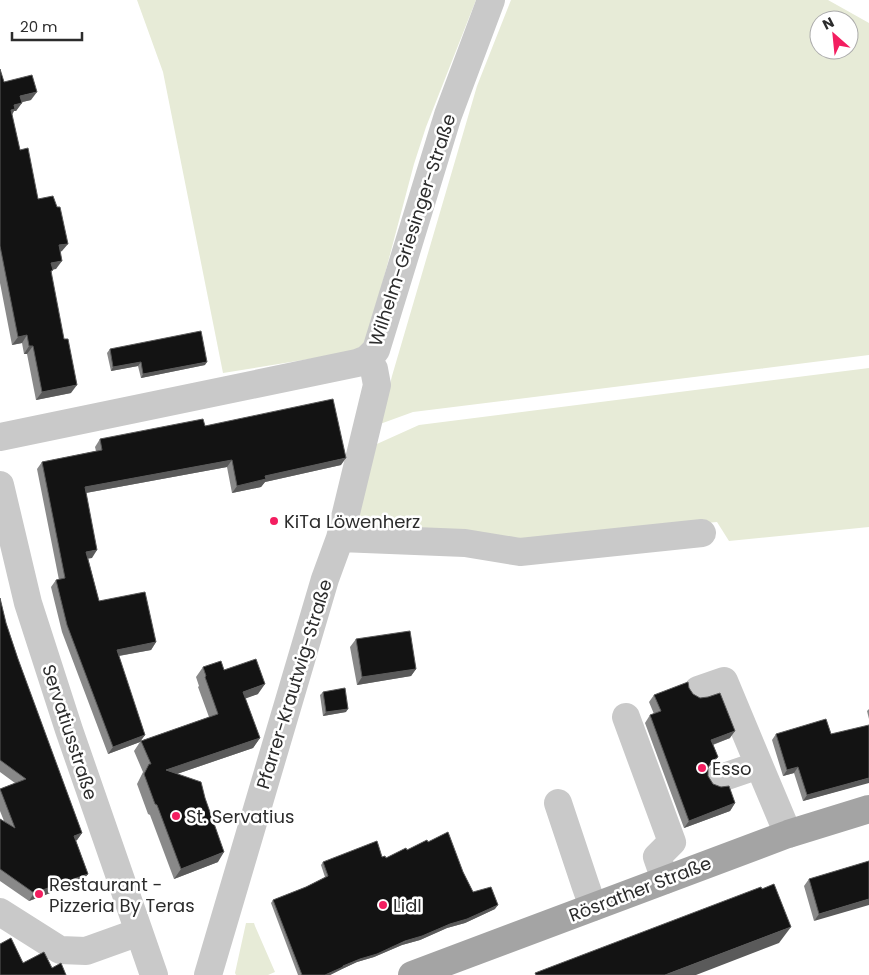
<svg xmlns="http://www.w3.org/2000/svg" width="869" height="975" font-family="Poppins,sans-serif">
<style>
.green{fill:#e7ebd7;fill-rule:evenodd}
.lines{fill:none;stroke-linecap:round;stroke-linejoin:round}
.minor{stroke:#c9c9c9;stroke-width:28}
.major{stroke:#a4a4a4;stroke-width:28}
.wall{fill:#898989}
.shaded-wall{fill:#5a5a5a}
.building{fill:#131313;stroke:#5a5a5a}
.poi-dot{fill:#f31e60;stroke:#fff;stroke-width:2}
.labels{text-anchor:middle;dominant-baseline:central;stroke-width:5;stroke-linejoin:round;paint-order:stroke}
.street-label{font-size:18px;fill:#2c2c2c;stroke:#fff}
.poi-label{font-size:18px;fill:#2c2c2c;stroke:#fff;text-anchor:start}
</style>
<rect width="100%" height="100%" fill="#fff"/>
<path class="green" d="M137 0H476L426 127 414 164 370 330 363 345 352 352 223 373 163 72Z
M511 0H828L869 23V355L413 412 380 424 392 376 477 86ZM819 20H849V50H819Z
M869 368V527L729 541 717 522 579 535 508 539 349 525 368 448 419 425Z
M246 923H254L255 926 275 972 268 975H236L235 973Z"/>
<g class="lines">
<path class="minor" d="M0 437 357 363 367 359 376 350 448 115 491 0
M0 485 28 603 69 730 154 975
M340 538 465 543 520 552 702 533
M698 690 724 681 759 765
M626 717 672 842 657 857 665 880
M718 779 759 765 788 834
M558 803 585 884 593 907
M0 912 60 950 86 951 139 932
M208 975 325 579 340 538 377 385 374 369 367 359"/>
<path class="major" d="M412 975 788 834 869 809"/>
</g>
<path class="wall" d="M0 69 4 82 31 100 22 102 16 111H14L12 115 20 150 38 199 62 251 60 252 56 269H53L51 273 71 393 36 400 27 354H24L22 343 12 345 0 283Z
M110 349 205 365 141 378 138 366 111 371 107 353Z
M205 426 341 465 265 482 261 487 232 493 227 467 86 493 92 558H88L99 601 156 642 151 650 119 656 141 741 209 717 198 687 199 686 196 677 203 667 224 670 258 694 245 698 260 738 253 748 177 774 218 862 174 879 150 815 148 814 137 784 143 772 134 751 140 742 108 754 62 632 51 587 56 580H59L37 469 42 462 96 451 95 447 100 439Z
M0 598 6 623 18 659 82 833 77 840 76 841 88 874 82 881 29 901 0 881V819L4 821 0 811V789L15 783 0 772Z
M356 639 416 669 411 676 357 685 350 647Z
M689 688 693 694 730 738 713 745 718 757 712 764 708 767V776L713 784 735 803 730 811 684 828 645 723 650 715 654 714 649 702 654 695Z
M323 692 346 712 323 716 320 695Z
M869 709V719L867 711Z
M776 734H831L856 786 803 801 794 773 783 776 772 740Z
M428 842 463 872 473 892 495 909 465 923 447 928 420 940 402 945 374 957 357 962 342 969 330 975H298L271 903 273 900 306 887 325 877 321 865 323 862 382 857 386 858Z
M869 861 814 921 804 886 809 879Z"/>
<path class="shaded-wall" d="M37 92 31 100 14 104 20 96Z
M22 103 16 111H14L10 117 5 118 14 105Z
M68 244 62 251 53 253 59 245Z
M62 261 56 269 46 271 51 263Z
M27 335 22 343 12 345 18 337Z
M29 346H33L27 354H24Z
M141 362 138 366 111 371 113 367Z
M207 362 205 365 141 378 143 374Z
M77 385 71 393 36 400 42 392Z
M346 458 341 465 265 482 261 487 232 493 237 486 265 476Z
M232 460 227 467 80 494 85 487Z
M97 550 92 558 81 560 86 552Z
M156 642 151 650 112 657 117 650Z
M416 669 411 676 357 685 362 677Z
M265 684 258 694 236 702 243 692Z
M348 709 346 712 323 716 326 712Z
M735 731 730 738 706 747 711 740Z
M145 735 140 742 108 754 113 747Z
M260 738 253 748 159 780 166 770Z
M718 757 712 764 706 769 711 762Z
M798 767 794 773 783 776 787 770Z
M869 778V783L803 801 807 795Z
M735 803 730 811 684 828 689 821Z
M82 833 77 840 68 844 74 836Z
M224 852 218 862 174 879 181 869Z
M88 874 82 881 29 901 34 893Z
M869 899V905L814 921 819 914Z
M498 905 495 909 465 923 447 928 420 940 402 945 374 957 357 962 342 969 330 975H325L343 966Z
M791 927 779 943 696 975H665Z"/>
<path class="building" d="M0 69 4 82 32 75 37 92 20 96 22 103 14 105 15 109 11 110 20 150 28 148 38 199 53 196 57 207H60L68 244 59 245 62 261 51 263 53 270 51 271 64 339H68L77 385 42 392 33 346H29L27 335 18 337 0 246Z
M201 331 207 362 143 374 141 362 113 367 110 349Z
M333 399 346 458 265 476 266 479 237 486 232 460 85 487 97 550 86 552 99 601 145 592 156 642 117 650 145 735 113 747 67 625 56 580 65 578 42 462 102 450 100 439 203 419 205 426Z
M0 598 6 623 18 659 82 833 74 836 88 874 34 893 0 869V819L15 828 0 789 26 779 0 760Z
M410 631 416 669 362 677 356 639Z
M256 659 265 684 243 692 260 738 166 770 201 782 205 798 224 852 181 869 157 805 155 804 144 774 149 764H151L141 741 218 714 205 677 206 676 203 667 221 661 224 670Z
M688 682 689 688 693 694 700 698 708 697 720 693 735 731 711 740 718 757 711 762 708 768V776L713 784 721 787 729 786 735 803 689 821 650 715 661 711 654 695Z
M345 688 348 709 326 712 323 692Z
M826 719 831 734 869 725V778L807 795 798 767 787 770 776 734Z
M448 832 463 872 473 892 491 887 498 905 467 919 450 924 422 936 405 941 377 954 360 959 343 966V967L325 975H302L273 900 306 887 328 876 323 862 377 841 382 857 385 856 386 858 406 848 407 850 427 840 428 842Z
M869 861V899L819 914 809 879Z
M774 884 791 927 665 975H536L535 973 761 887 762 889Z
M11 938 23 963 44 952 52 968 61 963 66 975H0V944Z"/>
<g class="poi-dot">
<circle cx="274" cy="521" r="5"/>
<circle cx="702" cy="768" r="5"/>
<circle cx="176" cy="816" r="5"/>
<circle cx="39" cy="894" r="5"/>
<circle cx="383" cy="905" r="5"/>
</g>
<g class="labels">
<g class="street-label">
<text transform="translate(412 230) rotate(-72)">Wilhelm-Griesinger-Straße</text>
<text transform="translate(294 684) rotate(-73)">Pfarrer-Krautwig-Straße</text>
<text transform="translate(70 732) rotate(72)">Servatiusstraße</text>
<text transform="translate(640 889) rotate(-21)">Rösrather Straße</text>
</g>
<g class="poi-label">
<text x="284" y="521">KiTa Löwenherz</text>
<text x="712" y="768">Esso</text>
<text x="186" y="816">St. Servatius</text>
<text x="49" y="884">Restaurant -<tspan x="49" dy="21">Pizzeria By Teras</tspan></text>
<text x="393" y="905">Lidl</text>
</g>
</g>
<g transform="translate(834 35) rotate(333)"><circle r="24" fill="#ffffff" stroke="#ababab"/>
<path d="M0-4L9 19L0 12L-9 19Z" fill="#f31e60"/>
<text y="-8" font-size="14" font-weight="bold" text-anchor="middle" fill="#2c2c2c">N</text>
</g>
<path d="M12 32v8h70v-8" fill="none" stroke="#2c2c2c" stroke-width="2.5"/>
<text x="20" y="32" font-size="15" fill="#2c2c2c" stroke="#ffffff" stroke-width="4" paint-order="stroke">20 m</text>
</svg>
